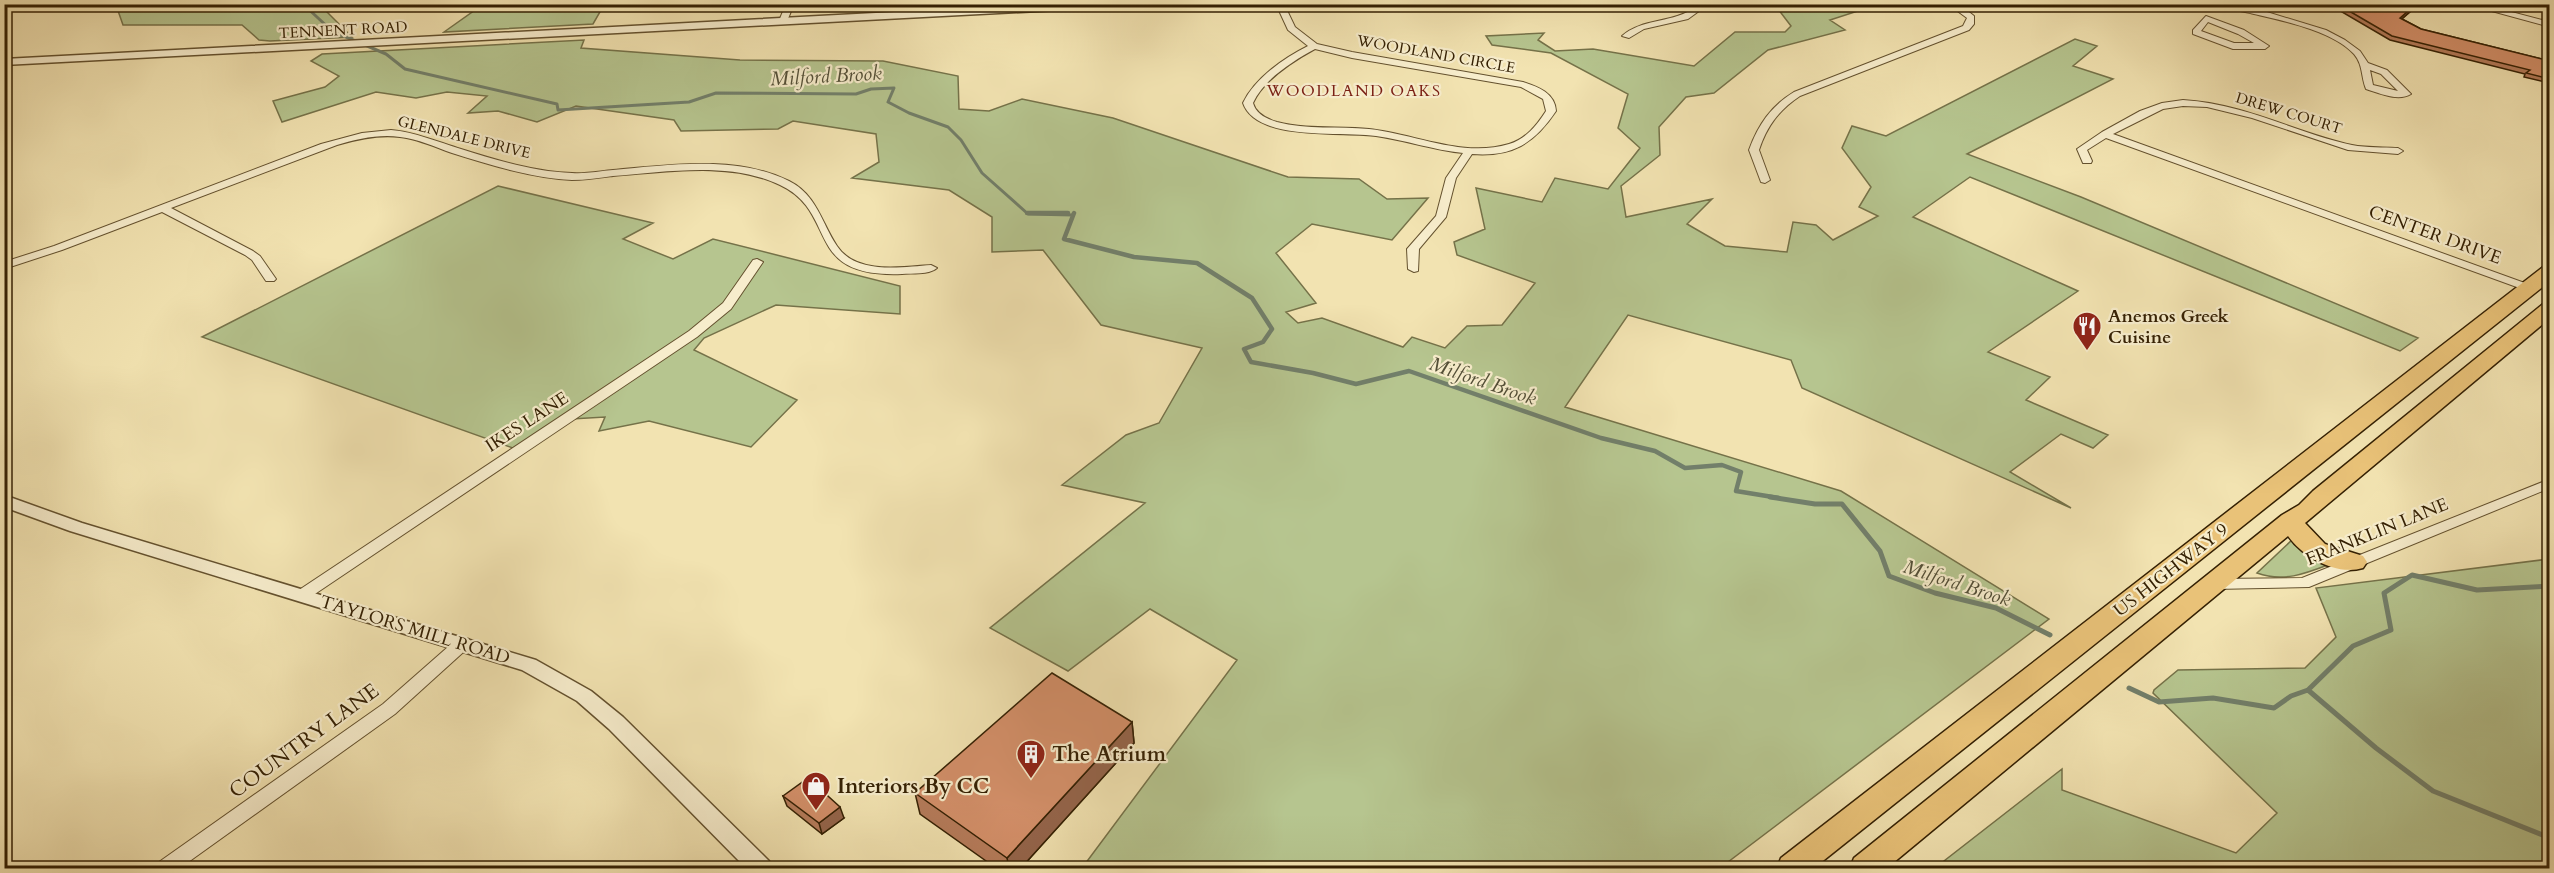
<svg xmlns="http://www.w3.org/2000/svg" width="2554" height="873" font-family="Cardo,serif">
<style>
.green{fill:#b6c58f;stroke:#757249;stroke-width:1.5}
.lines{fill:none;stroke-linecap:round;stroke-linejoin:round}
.stream-far2{stroke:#727f6a;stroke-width:3}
.stream-far1{stroke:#727f6a;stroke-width:4.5}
.stream{stroke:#727f6a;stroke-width:5}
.minor-casing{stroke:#64512e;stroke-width:2}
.tertiary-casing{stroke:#64512e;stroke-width:3}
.trunk-casing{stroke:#342003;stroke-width:3}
.minor{fill:#f7edcc;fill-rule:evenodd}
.tertiary{fill:#f7edcc;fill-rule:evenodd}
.trunk{fill:#e9c278;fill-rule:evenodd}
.wall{fill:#b57b5a;stroke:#342003;stroke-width:1.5}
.shaded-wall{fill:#94644a;stroke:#342003;stroke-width:1.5}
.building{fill:#d38f69;stroke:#342003;stroke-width:1.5}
.labels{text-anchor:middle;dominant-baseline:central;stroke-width:4.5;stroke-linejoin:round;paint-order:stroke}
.far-street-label{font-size:15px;fill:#342003;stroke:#f7edcc}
.far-neighbourhood-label{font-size:16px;letter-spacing:1.5px;fill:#7a1f14;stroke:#f7edcc}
.street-label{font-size:18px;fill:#342003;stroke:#f7edcc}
.poi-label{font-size:18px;font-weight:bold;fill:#342003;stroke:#f7edcc;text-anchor:start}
.water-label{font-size:20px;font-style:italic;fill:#534f37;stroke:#f7edcc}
.near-street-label{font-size:21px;fill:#342003;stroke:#f7edcc}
.near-poi-label{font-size:21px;font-weight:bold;fill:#342003;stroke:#f7edcc;text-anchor:start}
</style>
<rect width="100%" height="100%" fill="#f2e3b1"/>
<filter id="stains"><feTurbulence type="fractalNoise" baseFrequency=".00333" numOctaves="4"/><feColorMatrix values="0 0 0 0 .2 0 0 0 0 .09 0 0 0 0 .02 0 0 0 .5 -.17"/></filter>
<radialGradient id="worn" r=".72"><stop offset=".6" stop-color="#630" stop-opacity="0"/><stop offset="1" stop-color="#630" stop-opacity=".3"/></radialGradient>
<path class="green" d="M116 5H320L352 37 270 41 259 40 242 25H123Z
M482 5V4L604 5 593 24 444 32Z
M1775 5H1847L1861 10 1830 20 1845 30 1768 50 1714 93 1686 97 1659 127 1660 155 1621 186 1626 217 1712 199 1687 224 1725 246 1787 252 1793 222 1816 225 1833 240 1878 216 1859 207 1871 187 1842 148 1852 126 1886 136 2075 39 2097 46 2073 66 2113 79 1967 154 2081 197 2418 338 2400 351 1970 177 1913 217 2078 291 1988 352 2050 377 2026 400 2108 435 2093 448 2061 434 2010 472 2071 508 1802 388 1791 360 1628 315 1565 407 1841 491 2049 619 1720 868H1082L1237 660 1150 609 1068 671 990 628 1145 503 1062 485 1126 435 1159 423 1202 348 1101 325 1043 250 992 252V217L949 190 852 178 879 162 876 134 793 121 778 129 681 131 674 120 576 106 537 122 498 111 468 113 487 96 447 92 416 98 376 92 282 122 273 101 325 87 339 76 311 61 322 54 584 40 581 48 740 60 883 61 958 76 959 109 989 111 1022 99 1113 118 1288 177 1359 179 1387 199 1428 198 1392 240 1312 224 1276 253 1316 303 1286 312 1298 323 1322 318 1403 347 1412 337 1445 348 1467 326 1502 325 1535 283 1457 255 1454 242 1485 229 1476 188 1542 202 1555 178 1608 189 1640 148 1618 128 1628 94 1551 53 1492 45 1486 36 1544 33 1538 40 1555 51 1593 49 1694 66 1735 32H1785L1791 26Z
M498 186 653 223 623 239 673 259 713 239 900 286V314L776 305 704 338 694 350 797 400 751 447 649 421 599 431 605 417 571 419 524 452 202 337Z
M2293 539 2333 563C2307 573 2284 583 2257 573Z
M2549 559V868H1935L2062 769V790L2236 853 2277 813 2153 693 2154 690 2178 670 2305 668 2336 637 2316 588Z"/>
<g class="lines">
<path class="stream-far2" d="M303 4 332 31 386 54 405 69 557 104 558 110 689 102 716 93 856 94 871 89 894 88 888 102 909 113 948 127 961 140 982 173 1028 214 1073 215"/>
<path class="stream-far1" d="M1027 213H1068
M1074 213 1064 239 1134 257 1197 263 1252 298 1272 329 1263 342 1244 349 1251 362 1313 373 1356 384 1409 371 1601 438 1655 451 1685 468 1722 465 1741 472 1736 491 1779 498"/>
<path class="stream" d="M1770 497 1815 504H1842L1880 551 1889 576 1935 593 1996 608 2050 635
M2129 688 2159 702 2213 698 2274 708 2291 696 2308 690 2353 646 2391 630 2384 593 2412 575 2477 590 2550 586
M2308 690 2376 748 2433 791 2550 838"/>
<g class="minor-casing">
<path id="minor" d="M786 4H794L787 21 783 24 779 21Z
M1276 4H1284L1295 27 1317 44 1352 52 1523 82C1538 87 1555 93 1556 111 1534 144 1512 157 1472 154L1456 178 1446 217 1419 249 1418 271 1414 272 1408 269 1407 249 1436 216 1446 178 1463 153C1433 150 1405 140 1376 136 1343 131 1256 142 1243 103 1255 78 1284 58 1308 46L1288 30ZM1315 49 1352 58 1521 87 1543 99 1546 111C1537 125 1526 139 1509 144 1463 158 1415 134 1369 129 1339 126 1307 130 1277 122 1267 119 1256 114 1253 103 1264 79 1293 61 1315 49Z
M1690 4H1698L1699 11 1688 19 1644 29 1629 38 1622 36C1641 19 1669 23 1691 10Z
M1948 4H1959L1974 16V24L1969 30 1800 96C1779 110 1767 126 1759 150L1770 180 1765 183 1761 182 1749 150C1758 125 1771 106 1794 92L1963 26 1967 18Z
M2218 4H2235L2257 9 2326 30 2345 40 2360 51 2368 63 2387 70 2411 94C2398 102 2379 93 2366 89 2361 77 2363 64 2354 54 2333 31 2284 21 2254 14 2243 11 2229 10 2218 4ZM2370 70 2381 74 2398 91 2373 85Z
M2466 4H2481L2550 22V27Z
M2206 16 2244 30 2269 46 2265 49H2233L2193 34V30ZM2208 22 2238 34 2254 43H2234L2201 31Z
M2183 100C2247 104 2293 132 2352 145 2367 148 2383 147 2398 148L2403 151 2398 154 2348 150 2252 118 2207 107 2183 106 2163 109 2113 134 2533 286 2535 288 2533 290H2525L2106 138 2087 150 2092 161 2091 163H2083L2077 149 2102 132 2140 111 2162 103Z
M391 130C415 132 438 142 461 149 496 160 535 172 572 173 586 174 600 171 613 170 670 165 737 155 789 181 817 195 821 222 837 246 856 275 902 267 931 265L937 268C929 275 912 273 902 274 801 278 840 213 780 185 730 161 666 172 613 176 599 178 586 180 572 180 532 178 490 165 452 153 435 147 418 139 400 137 379 134 357 139 337 145L171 208 253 251 260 256 276 279 274 281H266L252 260 245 255 162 212 62 250 4 269V262L54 246 321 144 362 133Z
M757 259 763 262 731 309 697 337 306 600H296L293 596 296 592 689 331 723 303 753 260Z
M2550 479V488L2309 587 2215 589 2210 588 2207 584 2210 580 2215 579 2302 578Z
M463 637 469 639 471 643 469 647 395 714 180 868H157L159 862 383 704 457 639Z"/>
</g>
<g class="tertiary-casing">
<path id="tertiary" d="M1048 4H1120L1115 7 4 65V59Z
M4 495 82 523 536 660 591 691 623 717 769 861 772 868H746L609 729 577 701 522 670 70 531 4 507Z"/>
</g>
<g class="trunk-casing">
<path id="trunk" d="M2550 265V281L1814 868H1777L1781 858 2543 267Z
M2550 302V318L2305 523 2325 544 2363 556 2367 562 2363 568C2336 576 2303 557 2288 536L1887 868H1850L1854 858 2282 515 2299 505 2313 491 2543 304Z"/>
</g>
<use href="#minor" class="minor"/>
<use href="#tertiary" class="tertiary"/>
<use href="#trunk" class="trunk"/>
</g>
<path class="wall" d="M2348 4H2419L2402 19 2421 29 2550 61V83L2524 77 2525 74 2390 40 2342 12 2344 8Z
M1132 722 1134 743 1021 868H996L920 814 915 793Z
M783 796 844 818 822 834 787 806Z"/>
<path class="shaded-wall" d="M2416 4H2419L2398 22 2400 18Z
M1132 722 1134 743 1021 868H1009L1007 858Z
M840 807 844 818 822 834 819 823Z"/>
<path class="building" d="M2348 4H2416L2400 18 2421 29 2550 61V79L2526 73 2530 70 2392 36 2344 8Z
M1052 673 1132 722 1007 858 915 793Z
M808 778 840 807 819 823 783 796Z"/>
<defs>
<g id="restaurant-pin" transform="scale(1.5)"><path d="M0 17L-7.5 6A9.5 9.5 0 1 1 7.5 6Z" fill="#8f2418" stroke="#f7edcc"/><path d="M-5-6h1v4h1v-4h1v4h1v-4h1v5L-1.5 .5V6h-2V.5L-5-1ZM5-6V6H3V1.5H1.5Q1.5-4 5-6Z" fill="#fff"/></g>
<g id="building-pin" transform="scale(1.5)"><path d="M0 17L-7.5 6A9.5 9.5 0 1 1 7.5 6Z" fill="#8f2418" stroke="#f7edcc"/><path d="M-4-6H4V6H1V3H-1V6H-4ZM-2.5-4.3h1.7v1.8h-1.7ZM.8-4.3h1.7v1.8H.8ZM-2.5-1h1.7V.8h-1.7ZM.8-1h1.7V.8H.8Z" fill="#fff"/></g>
<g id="shop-pin" transform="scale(1.5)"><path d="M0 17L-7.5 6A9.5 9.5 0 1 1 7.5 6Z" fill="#8f2418" stroke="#f7edcc"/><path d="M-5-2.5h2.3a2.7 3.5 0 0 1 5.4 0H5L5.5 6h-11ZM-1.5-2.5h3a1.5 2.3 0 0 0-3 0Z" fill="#fff"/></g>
</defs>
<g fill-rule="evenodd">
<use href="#restaurant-pin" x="2087" y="326"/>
<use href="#building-pin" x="1031" y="754"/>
<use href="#shop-pin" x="816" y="786"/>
</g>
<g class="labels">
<g class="far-street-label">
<text transform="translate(343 30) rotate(-3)">TENNENT ROAD</text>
<text transform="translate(1436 54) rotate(10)">WOODLAND CIRCLE</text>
<text transform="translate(2289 113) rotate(17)">DREW COURT</text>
<text transform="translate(464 137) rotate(14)">GLENDALE DRIVE</text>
</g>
<g class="far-neighbourhood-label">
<text x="1354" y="91">WOODLAND OAKS</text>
</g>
<g class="street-label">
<text transform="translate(2435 235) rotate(20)">CENTER DRIVE</text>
<text transform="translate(527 422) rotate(-33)">IKES LANE</text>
<text transform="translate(2377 532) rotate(-22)">FRANKLIN LANE</text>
<text transform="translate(2171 570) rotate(-38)">US HIGHWAY 9</text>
<text transform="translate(415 630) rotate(17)">TAYLORS MILL ROAD</text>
</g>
<g class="poi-label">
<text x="2108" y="316">Anemos Greek<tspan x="2108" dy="21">Cuisine</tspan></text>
</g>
<g class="water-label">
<text transform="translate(826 76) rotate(-3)">Milford Brook</text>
<text transform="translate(1483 381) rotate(19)">Milford Brook</text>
<text transform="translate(1957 583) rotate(18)">Milford Brook</text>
</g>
<g class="near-street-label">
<text transform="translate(304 741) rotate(-36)">COUNTRY LANE</text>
</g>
<g class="near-poi-label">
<text x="1052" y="754">The Atrium</text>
<text x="837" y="786">Interiors By CC</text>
</g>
</g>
<rect width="2554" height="873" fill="none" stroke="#f2e3b1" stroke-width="24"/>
<rect x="6" y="6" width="2542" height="861" fill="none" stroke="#342003" stroke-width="3"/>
<rect x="12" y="12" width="2530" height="849" fill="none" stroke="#342003" stroke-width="1.5"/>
<rect width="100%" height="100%" filter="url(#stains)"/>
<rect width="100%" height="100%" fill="url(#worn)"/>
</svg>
